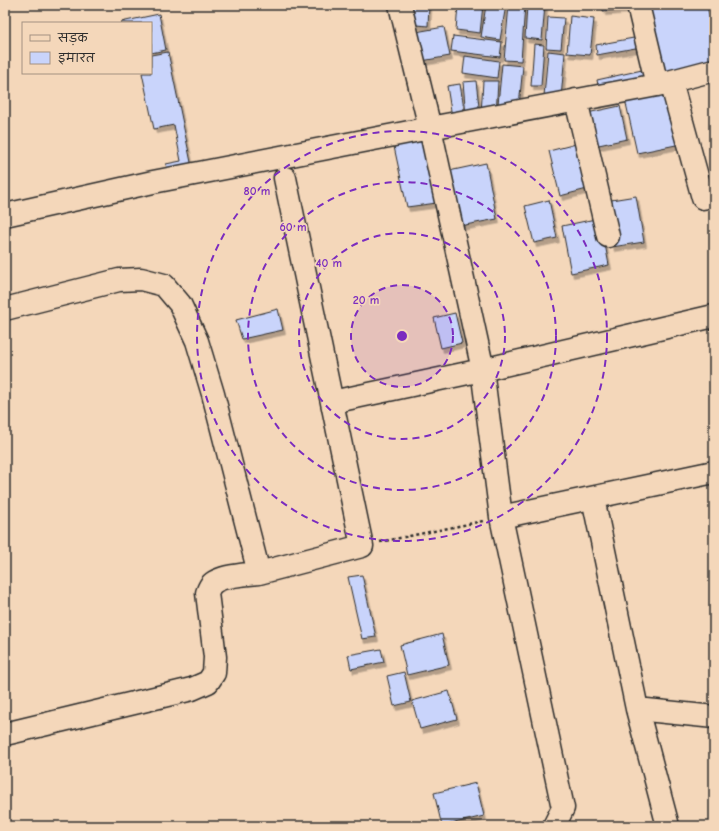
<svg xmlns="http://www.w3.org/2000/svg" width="719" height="831" font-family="'Comic Neue','Playpen Sans Deva',sans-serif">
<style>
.building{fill:#c9d4fb;stroke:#2b2b2b;filter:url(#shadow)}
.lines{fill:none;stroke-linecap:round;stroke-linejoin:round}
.minor-casing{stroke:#2b2b2b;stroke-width:25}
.path{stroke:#2b2b2b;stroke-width:2.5;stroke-dasharray:3 3;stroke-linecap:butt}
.minor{stroke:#f4d7ba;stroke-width:22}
.ring{fill:none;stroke:#7b2cbf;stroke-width:2;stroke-dasharray:7 5}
.centre{fill:#7b2cbf;stroke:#f4d7ba;stroke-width:2}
.ring-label{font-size:12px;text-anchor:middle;font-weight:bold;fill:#7b2cbf;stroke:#f4d7ba;stroke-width:3.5;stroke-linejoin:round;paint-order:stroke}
</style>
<defs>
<filter id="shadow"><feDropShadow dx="2.5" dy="4.5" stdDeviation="0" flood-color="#0004"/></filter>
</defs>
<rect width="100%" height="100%" fill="#f4d7ba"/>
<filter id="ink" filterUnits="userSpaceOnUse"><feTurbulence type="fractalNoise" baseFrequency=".025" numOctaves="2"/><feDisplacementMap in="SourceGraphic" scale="8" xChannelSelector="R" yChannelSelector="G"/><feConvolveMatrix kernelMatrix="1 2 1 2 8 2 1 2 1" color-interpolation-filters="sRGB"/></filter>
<g filter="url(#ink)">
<path class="building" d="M406 5H429L428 26 405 24Z
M458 5H483L480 33 456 30Z
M486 5H506L500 40 481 37Z
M509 5H525L521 61 504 60Z
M527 5H545L542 40 525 38Z
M603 5H627V9L603 11Z
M645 5H707L714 37V62L661 75Z
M159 14 166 50 151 53V23H122L121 22Z
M570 16 594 19 590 55 567 53Z
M548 17 564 18 561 49 546 48Z
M444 27 450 56 416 62 410 33Z
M453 36 502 42 500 57 451 51Z
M639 37 641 47 597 55 596 45Z
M534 44 544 45 541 86H531Z
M548 51 565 53 561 98 544 96Z
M168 52 193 172 168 177 166 164 181 161 174 125 154 129 142 73H151V55Z
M465 56 499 61 497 78 463 73Z
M502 64 523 66 519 106 498 104Z
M642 70 645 80 599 90 597 80Z
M476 81 480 115 466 116 463 82Z
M483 81H498L496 115 481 114Z
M460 84 465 115 452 117 447 86Z
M669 90 681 144 637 153 625 99Z
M620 106 627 139 594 146 587 113Z
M424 138 437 203 407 207 393 142Z
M580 143 591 188 560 196 549 151Z
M486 163 497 219 460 226 449 171Z
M636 196 644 242 612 247 605 201Z
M549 200 557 238 534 243 525 206Z
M600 218 609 265 571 273 562 226Z
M278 309 283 330 242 339 236 320Z
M455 313 462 343 441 348 434 318Z
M362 575 376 637 362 639 348 577Z
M442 634 449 665 407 675 400 645Z
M381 649 384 662 351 669 348 655Z
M404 672 411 702 394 706 387 676Z
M449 691 457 719 420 729 412 701Z
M476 783 484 816 442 826 434 793Z"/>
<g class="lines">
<g class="minor-casing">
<path id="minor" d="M400 5 430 128 481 361 501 517 563 808 554 826
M638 5 657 85
M671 82 703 198
M576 100 608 236
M5 215 153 182 430 128 657 85 714 70
M5 309 119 280 141 279 164 285 180 304 197 341 213 394 259 573
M332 402 482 370 714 316
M593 498 637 709 668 826
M501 517 714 472
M637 709 714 717
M5 734 192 689 208 682 214 673 215 657 207 593C208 591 209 587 211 585 218 576 248 574 259 573L362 546 285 178"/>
</g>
<path class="path" d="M380 542 483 521"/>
<use href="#minor" class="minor"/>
</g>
</g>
<circle cx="402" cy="336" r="51" fill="#7b2cbf" fill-opacity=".12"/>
<g class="ring">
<circle cx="402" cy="336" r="51"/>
<circle cx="402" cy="336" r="103"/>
<circle cx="402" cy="336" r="154"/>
<circle cx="402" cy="336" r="205"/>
</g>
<circle cx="402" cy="336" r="6" class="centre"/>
<g class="ring-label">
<text x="257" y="195">80 m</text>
<text x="293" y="231">60 m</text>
<text x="329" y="267">40 m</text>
<text x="366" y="304">20 m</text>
</g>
<rect width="719" height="831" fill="none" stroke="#f4d7ba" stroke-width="20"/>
<rect x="10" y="10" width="699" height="811" fill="none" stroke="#2b2b2b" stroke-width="1.5" filter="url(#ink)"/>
<rect x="22" y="22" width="130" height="52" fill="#f4d7ba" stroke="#a49281"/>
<rect x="30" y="35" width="20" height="6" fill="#f4d7ba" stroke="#a49281"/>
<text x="58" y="42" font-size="12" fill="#2b2b2b">सड़क</text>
<rect x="30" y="52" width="20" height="12" fill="#c9d4fb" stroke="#a49281"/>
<text x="58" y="62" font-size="12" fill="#2b2b2b">इमारत</text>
</svg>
